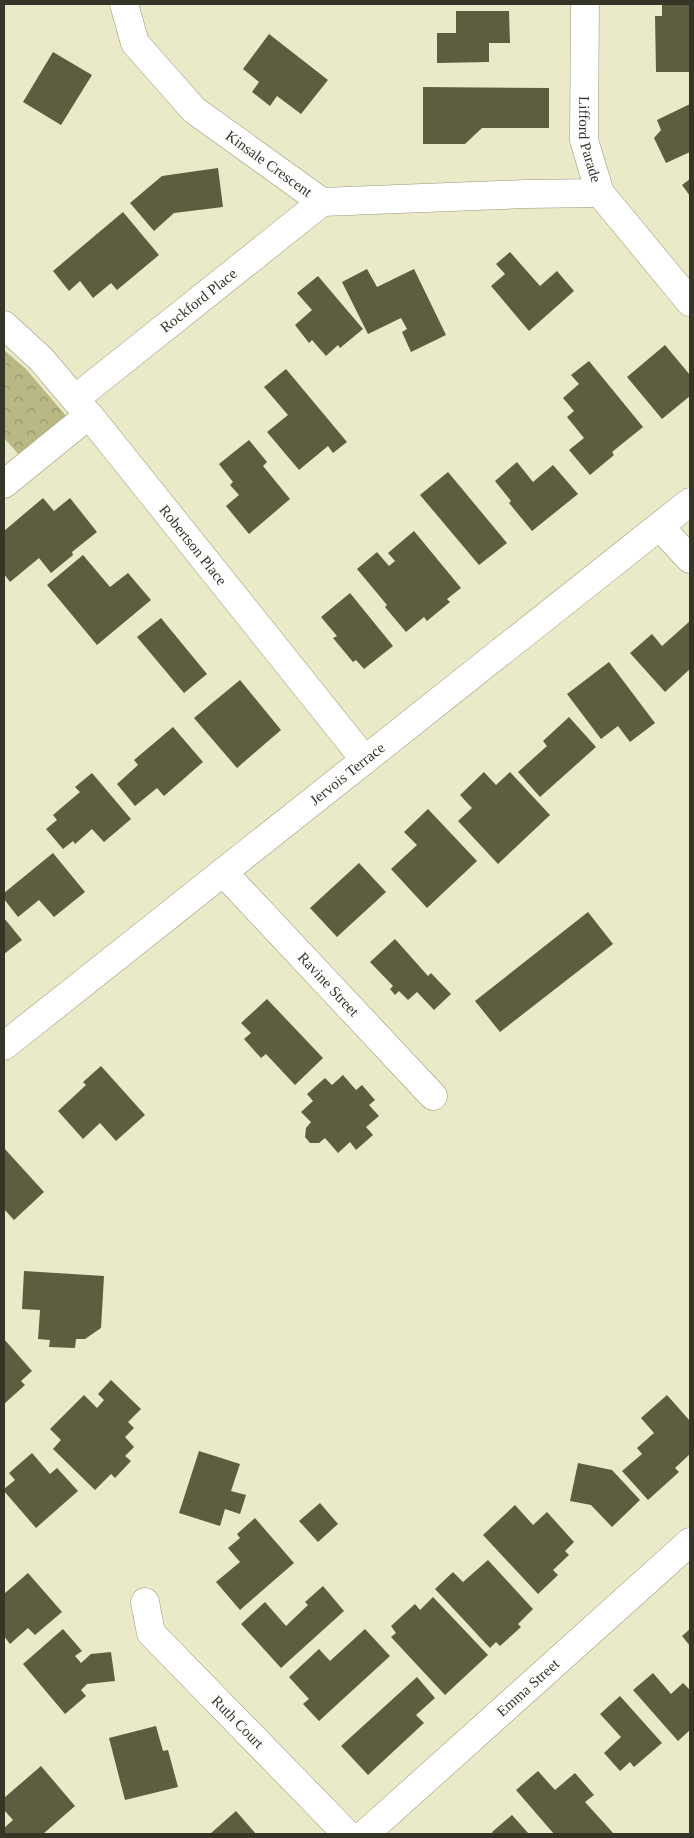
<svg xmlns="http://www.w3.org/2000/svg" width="694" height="1838" font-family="Georgia,serif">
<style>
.forest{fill:url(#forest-crowns)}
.building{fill:#5d5d40}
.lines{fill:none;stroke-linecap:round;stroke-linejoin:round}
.minor-casing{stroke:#989879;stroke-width:29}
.minor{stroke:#fff;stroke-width:28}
.labels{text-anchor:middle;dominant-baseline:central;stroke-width:5;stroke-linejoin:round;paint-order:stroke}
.street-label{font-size:15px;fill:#353528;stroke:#eaeac9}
</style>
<defs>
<pattern id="forest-crowns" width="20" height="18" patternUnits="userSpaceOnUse" patternTransform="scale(1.25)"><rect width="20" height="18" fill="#b9b885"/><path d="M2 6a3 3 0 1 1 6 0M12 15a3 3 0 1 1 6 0" fill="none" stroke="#97966d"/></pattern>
</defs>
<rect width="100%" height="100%" fill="#eaeac9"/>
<path class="forest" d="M4 350 26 369 67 417 20 456 4 438Z"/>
<path class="building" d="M690 4V72H656L655 16H662V5Z
M456 11H509L510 43H489V62L437 63V33H456Z
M269 34 328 80 301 114 277 96 270 106 252 92 259 82 243 69Z
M53 52 92 75 61 125 23 102Z
M423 87 549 88V128H482L465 144H423Z
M690 104V152L666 163 654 138 661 130 657 120Z
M218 168 223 207 174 213 154 231 130 203 162 176Z
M690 179V196L682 185Z
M123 212 159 255 117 290 111 283 93 298 80 281 69 291 53 271Z
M510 252 540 286 557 271 574 291 529 331 491 286 505 274 496 264Z
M367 269 377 287 414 269 446 335 411 352 402 332 407 329 401 318 368 334 342 282Z
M318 276 363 329 340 348 338 345 326 356 312 340 309 343 295 325 312 310 297 293Z
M665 345 690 375V396L662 419 627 377Z
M589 361 643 427 612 452 614 455 590 475 569 450 584 438 567 417 574 411 563 398 579 384 571 375Z
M286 369 347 442 333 453 328 446 299 470 267 432 288 415 264 387Z
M249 440 267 462 263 466 290 499 249 534 226 506 239 495 230 485 233 482 219 464Z
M517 462 533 482 553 465 578 494 532 531 509 503 511 501 495 481Z
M448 472 507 543 479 565 420 495Z
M43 498 54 511 70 498 97 532 72 552 73 555 51 573 39 558 10 582 4 574V531Z
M414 531 461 588 447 599 450 602 427 621 424 617 406 632 385 607 387 605 357 569 377 552 389 566 395 561 388 553Z
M83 555 110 587 128 573 151 600 97 645 47 585Z
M350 593 393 646 364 669 356 660 353 662 333 638 337 636 321 617Z
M161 618 207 674 184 693 137 637Z
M690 621V669L665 692 630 653 652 634 662 646Z
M609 662 655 723 630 742 618 726 601 739 567 694Z
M240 680 281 730 237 768 194 718Z
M569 717 596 747 540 797 518 772 547 746 543 741Z
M173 727 203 762 164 796 157 788 135 806 117 784 138 765 134 760Z
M484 772 496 785 510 772 550 815 498 864 458 821 472 808 460 795Z
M92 773 131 819 104 842 92 829 75 844 73 841 63 849 46 829 57 820 53 815 80 792 75 787Z
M428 809 477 861 427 908 391 869 417 845 404 832Z
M53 853 85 892 54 917 39 900 18 917 4 899V893Z
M359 863 386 892 337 937 310 908Z
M588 912 613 944 500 1032 475 1001Z
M4 918 22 940 4 954Z
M395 939 428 976 431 973 451 994 434 1010 417 992 408 1000 399 991 395 995 390 989 393 986 370 962Z
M267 999 323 1058 295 1085 266 1054 261 1058 244 1039 251 1033 241 1023Z
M101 1066 145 1115 116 1141 100 1123 83 1139 58 1111 86 1085 83 1082Z
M343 1075 356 1090 362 1085 375 1100 369 1105 379 1116 366 1127 373 1135 356 1150 350 1142 338 1153 325 1138 319 1143H310L305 1137 306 1128 311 1122 301 1112 313 1101 307 1094 325 1078 332 1085Z
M4 1148 44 1192 14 1220 4 1209Z
M24 1271 104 1276 101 1328 85 1339H76L75 1348 49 1347 50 1340 38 1339 40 1310 22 1309Z
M4 1339 32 1371 21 1381 25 1385 4 1404Z
M111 1380 141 1409 128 1422 134 1428 125 1437 134 1447 125 1456 131 1461 115 1478 111 1474 95 1490 53 1449 61 1440 50 1429 84 1395 97 1408 104 1400 98 1394Z
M667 1395 690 1421V1454L675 1468 679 1472 648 1500 622 1471 642 1454 637 1448 654 1433 641 1418Z
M199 1451 240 1464 231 1491 246 1495 240 1514 225 1509 220 1526 179 1513Z
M32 1453 50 1474 57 1468 78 1491 36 1528 4 1491V1489L15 1480 9 1473Z
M578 1463 612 1470 640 1500 612 1527 591 1505 570 1501Z
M320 1503 338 1524 318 1542 299 1521Z
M515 1505 533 1525 547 1512 574 1542 565 1551 569 1555 553 1570 558 1575 538 1594 483 1535Z
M255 1518 294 1563 240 1610 216 1582 240 1562 228 1548 240 1538 237 1534Z
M488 1560 533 1609 518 1624 521 1627 500 1646 496 1642 490 1648 435 1589 453 1572 463 1582Z
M28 1573 62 1612 35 1635 28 1628 10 1644 4 1636V1594Z
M323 1586 344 1611 281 1668 241 1624 265 1602 286 1626 308 1605 305 1602Z
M433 1597 488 1655 445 1695 391 1637 396 1633 391 1626 415 1604 420 1610Z
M63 1629 82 1651 75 1656 81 1663 91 1654 111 1652 115 1681 87 1684 81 1690 86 1696 65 1714 23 1664Z
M365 1629 390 1656 319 1721 303 1704 309 1699 289 1677 319 1649 330 1661Z
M690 1629V1646L682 1636Z
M653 1673 671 1694 683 1683 690 1690V1730L678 1741 633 1690Z
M417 1677 435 1698 416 1715 424 1723 368 1775 341 1746Z
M620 1696 662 1743 634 1767 630 1762 620 1771 604 1753 621 1737 600 1714Z
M156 1726 163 1751 168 1750 178 1787 125 1800 109 1738Z
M41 1766 75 1806 43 1834H4V1828L13 1820 4 1810V1798Z
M538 1771 555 1790 575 1773 594 1795 585 1802 614 1834H554L516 1790Z
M236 1811 256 1834H210Z
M512 1815 529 1834H493L492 1832Z"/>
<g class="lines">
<g class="minor-casing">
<g id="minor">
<path id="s1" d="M124 4 135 43 194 110 322 202 526 194 600 193"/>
<path id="s2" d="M585 4 584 140 600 193 690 302"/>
<path d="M4 325 41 359 86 412"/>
<path id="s3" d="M75 399 322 202"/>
<path id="s4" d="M4 484 89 415 365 760"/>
<path d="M660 527 690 559"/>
<path id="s5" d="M223 872 433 1096"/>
<path id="s6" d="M4 1046 690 502"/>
<path id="s7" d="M145 1602 151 1633 347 1834"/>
<path id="s8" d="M365 1834 690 1542"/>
</g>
</g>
<use href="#minor" class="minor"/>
</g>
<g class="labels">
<g class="street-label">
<text stroke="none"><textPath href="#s2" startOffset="136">Lifford Parade</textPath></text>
<text stroke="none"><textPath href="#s1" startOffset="222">Kinsale Crescent</textPath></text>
<text stroke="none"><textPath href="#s3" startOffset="158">Rockford Place</textPath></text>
<text stroke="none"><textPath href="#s4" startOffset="276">Robertson Place</textPath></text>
<text stroke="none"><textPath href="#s6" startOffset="438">Jervois Terrace</textPath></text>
<text stroke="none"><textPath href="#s5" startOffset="154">Ravine Street</textPath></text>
<text stroke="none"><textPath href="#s8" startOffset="219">Emma Street</textPath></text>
<text stroke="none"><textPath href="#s7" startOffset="156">Ruth Court</textPath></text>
</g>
</g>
<rect width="694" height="1838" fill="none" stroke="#353528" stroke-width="10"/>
</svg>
